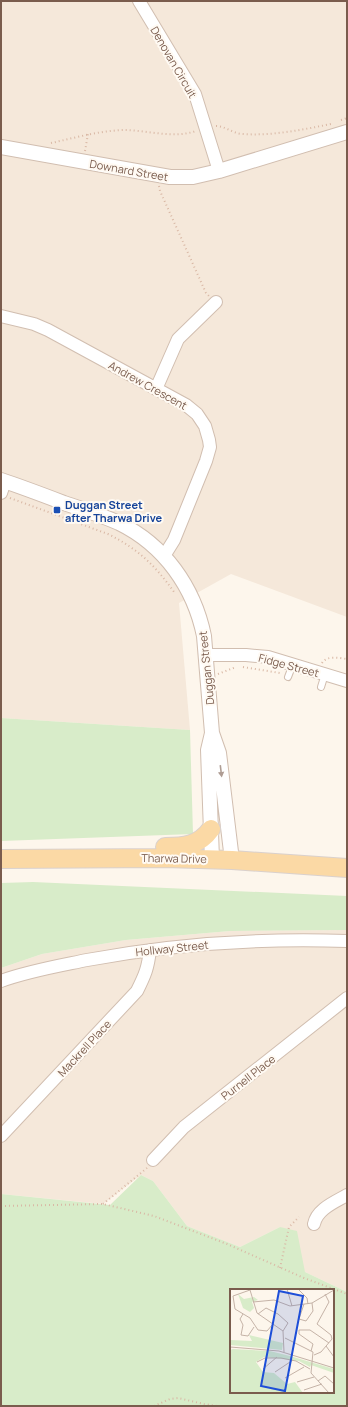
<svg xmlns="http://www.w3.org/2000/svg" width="348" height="1407" font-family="Manrope,sans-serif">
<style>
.residential{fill:#f5e8da}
.green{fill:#d8ecc9;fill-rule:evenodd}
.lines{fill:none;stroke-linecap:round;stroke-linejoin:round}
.service-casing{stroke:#d1beb0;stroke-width:8}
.minor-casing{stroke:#d1beb0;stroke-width:14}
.tertiary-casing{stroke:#d1beb0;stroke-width:16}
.primary-casing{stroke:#dad1cd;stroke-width:20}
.path{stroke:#d9b8a5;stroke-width:2;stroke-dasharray:1 3;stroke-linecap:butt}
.service{stroke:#fff;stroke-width:6}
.minor{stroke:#fff;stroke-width:12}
.tertiary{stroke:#fff;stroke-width:14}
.primary{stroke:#fbd9a5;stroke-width:18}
.oneway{fill:#af9d94}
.transit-dot{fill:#1a4fb4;stroke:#fffaf3;stroke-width:1.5}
.labels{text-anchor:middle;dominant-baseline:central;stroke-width:4;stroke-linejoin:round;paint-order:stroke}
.street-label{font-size:11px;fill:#7a5c4d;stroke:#fffaf3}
.transit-label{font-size:11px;font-weight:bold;fill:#164399;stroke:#fffaf3;text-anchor:start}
.inset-road{fill:none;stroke:#c5b3a7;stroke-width:1}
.view{fill:#1d4ed8;fill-opacity:0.15;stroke:#1d4ed8;stroke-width:2}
.inset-edge{fill:none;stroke:#7a5c4d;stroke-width:2}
</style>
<rect width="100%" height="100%" fill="#fdf6ec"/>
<path class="residential" d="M1 1H347V617L231 574 179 603 190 730 1 718Z
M347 930V1292L305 1272 280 1227 240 1247 187 1226 153 1181 141 1175 103 1204 1 1194V968L42 954 126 940 230 931Z"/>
<path class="green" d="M1 718 190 730 193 834 1 841Z
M33 882 347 896V930L230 931 126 940 42 954 1 968V883Z
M141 1175 153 1181 187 1226 240 1247 280 1227 297 1231 305 1272 347 1292V1406H1V1194L110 1205ZM231 1290H333V1392H231Z"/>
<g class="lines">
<g class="service-casing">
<path id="service" d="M288 677 293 664
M321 687 325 674"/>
</g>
<g class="minor-casing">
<path id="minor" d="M139 1 195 94 219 171
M1 316 34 324 48 330 186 405 197 414 205 426 209 440 210 447 206 461 174 540 164 556
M156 389 178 339 216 302
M1 493 5 481
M206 655H246L268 657 347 681
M1 981C28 971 58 966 87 960 172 944 260 938 347 941
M1 1136 137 991C145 975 148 968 150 950
M153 1160 184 1127 347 998
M314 1224C317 1209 335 1202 347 1195"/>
</g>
<g class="tertiary-casing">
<path id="tertiary" d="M1 147 170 177H193L219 171 347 132
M1 480C22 487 43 495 64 503 82 509 101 515 119 523 164 545 194 587 204 636L212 733 219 753 232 860
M212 859 208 750 212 733"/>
</g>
<g class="primary-casing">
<path id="primary" d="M165 847C183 847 199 846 211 829
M1 859 165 858 232 860 347 868"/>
</g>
<path class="path" d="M341 120 347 118
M216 126C225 126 232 133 242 134 272 136 301 130 331 124
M51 143C74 138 98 131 123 130 147 130 173 139 196 131
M85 151 88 134
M159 186 160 191 206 293 209 296
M10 498 108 534C138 549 155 565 174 592
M322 663C327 655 339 658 347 659
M243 667 280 673
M218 674 236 667
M103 1204 147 1168
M1 1206 103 1204 154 1216 227 1244 304 1278 347 1294
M280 1268 289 1227 299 1217
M154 1406 170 1399 178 1398 204 1404 217 1406"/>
<use href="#service" class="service"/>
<use href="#minor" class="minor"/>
<use href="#tertiary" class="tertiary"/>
<use href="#primary" class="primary"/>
</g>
<defs><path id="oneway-solid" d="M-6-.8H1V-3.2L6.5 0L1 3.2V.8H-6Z"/></defs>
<use class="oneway" href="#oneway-solid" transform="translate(221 771) rotate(83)"/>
<rect class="transit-dot" x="53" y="506" width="8" height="8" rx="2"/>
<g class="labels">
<g class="street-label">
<text transform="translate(174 62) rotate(60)">Denovan Circuit</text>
<text transform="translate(129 170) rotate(10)">Downard Street</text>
<text transform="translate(148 385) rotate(29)">Andrew Crescent</text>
<text transform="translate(289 665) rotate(15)">Fidge Street</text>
<text transform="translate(206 668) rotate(-96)">Duggan Street</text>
<text transform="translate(174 858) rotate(1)">Tharwa Drive</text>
<text transform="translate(172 948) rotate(-6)">Hollway Street</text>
<text transform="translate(84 1048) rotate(-47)">Mackrell Place</text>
<text transform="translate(248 1077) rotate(-38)">Purnell Place</text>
</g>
<g class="transit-label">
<text x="65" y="504">Duggan Street<tspan x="65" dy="13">after Tharwa Drive</tspan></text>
</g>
</g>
<g transform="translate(230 1289)">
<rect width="104" height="104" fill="#fdf6ec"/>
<path d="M8 5 14 10 24 8 28 11 22 13 24 19 20 23 13 19ZM19 46 53 54 52 61 0 56V51L22 52ZM3 60 40 62 60 67 104 80V84L81 76 80 78 69 72 34 68 26 73 33 83 44 84 57 95 65 93 73 104H0V61Z" fill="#d8ecc9"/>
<path class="inset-road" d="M57 0 62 17M68 0 77 9 78 15M20 1 3 7 5 20 20 29 28 41 37 42 43 35M20 1 27 24 53 42 54 63M23 13 44 11 60 17 82 14 104 1M74 15 69 30 76 32 83 22 82 14M13 25 10 30 13 36 11 46 18 47 24 38M28 25 36 19 48 25 58 34 53 42M55 49 83 63 81 84 99 104M96 57 104 68M0 58 49 62 104 79M81 62 83 55 69 45V41H80L99 54M84 66 91 63 102 50 101 46 87 35 99 13 95 5M27 73 35 69H51L66 72 80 80M33 80 47 68M45 83 63 71M55 89 74 78M88 92 95 87 104 95M67 93 84 88M74 101 92 95"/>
<path class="view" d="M49 2 73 7 55 102 31 97Z"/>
<rect width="104" height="104" class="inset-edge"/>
</g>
<rect width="348" height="1407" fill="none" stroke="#7a5c4d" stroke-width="4"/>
</svg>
